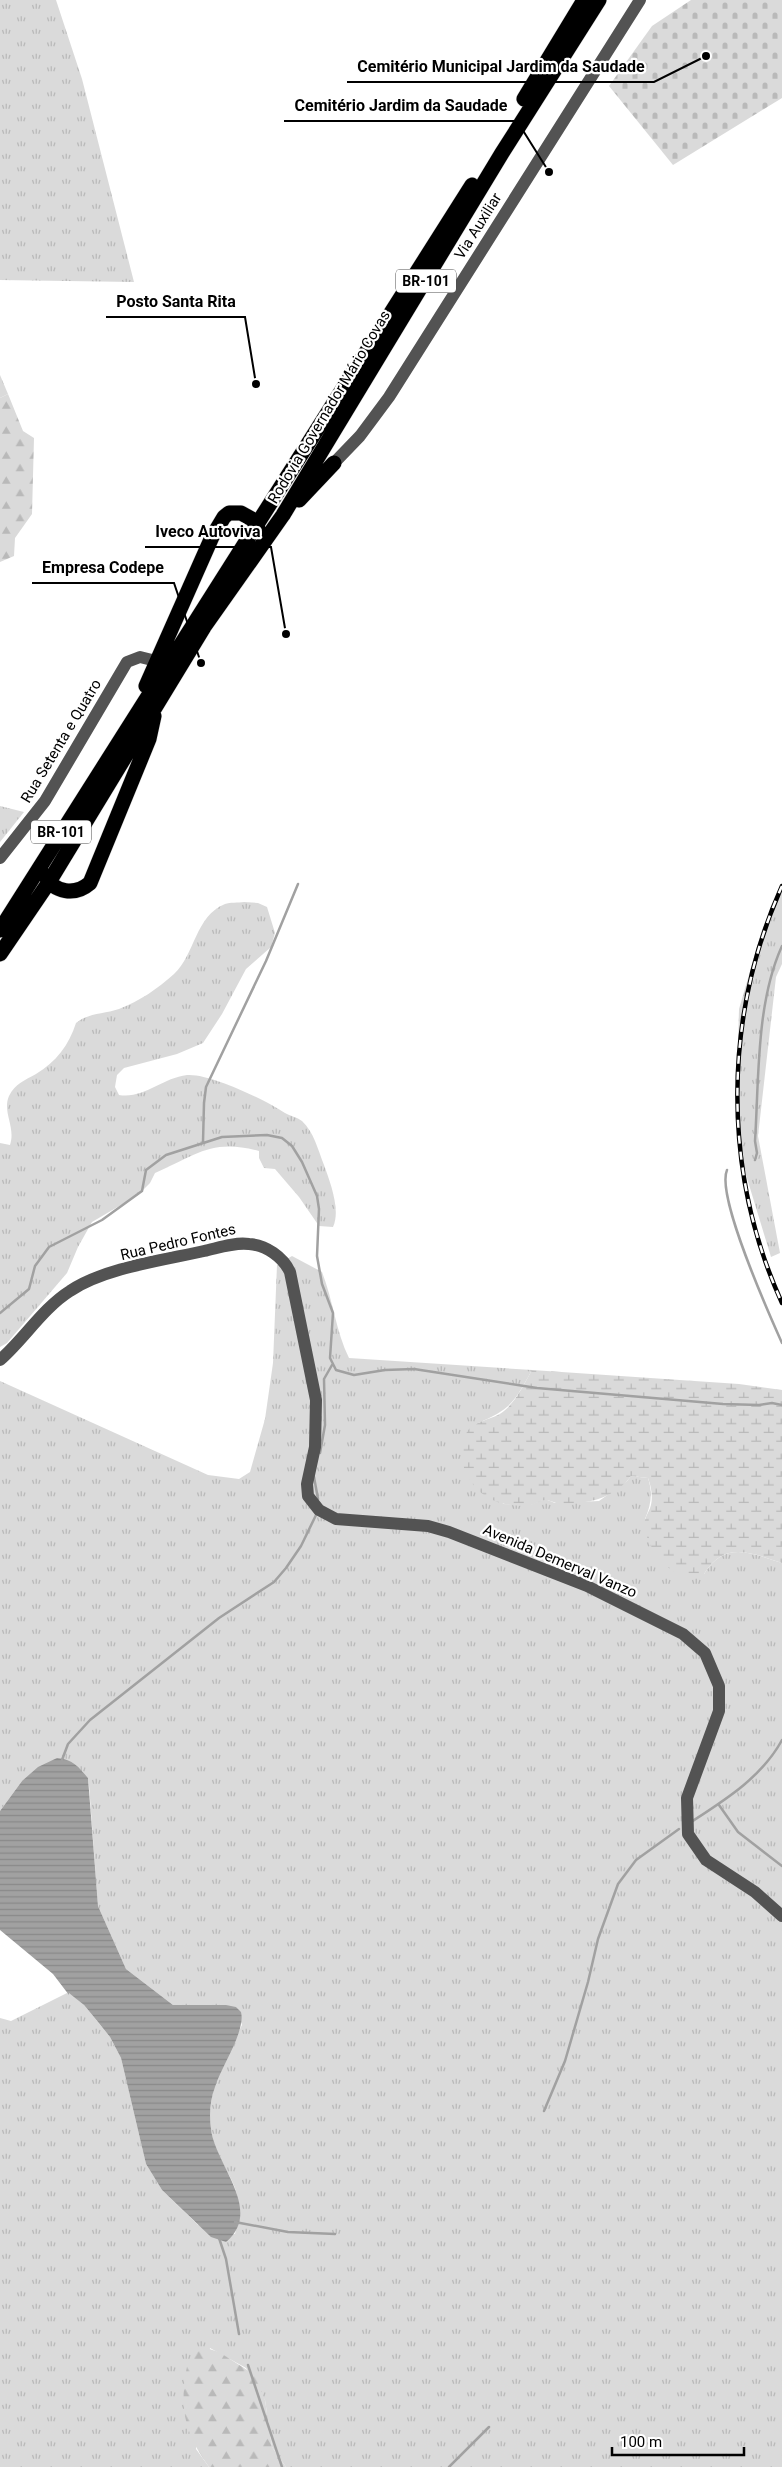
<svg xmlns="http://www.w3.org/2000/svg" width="782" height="2467" font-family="Roboto,sans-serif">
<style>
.grass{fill:url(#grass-tufts)}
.forest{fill:url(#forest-firs)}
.wetland{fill:url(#wetland-marsh)}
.cemetery{fill:url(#cemetery-stones)}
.water{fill:url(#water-rules)}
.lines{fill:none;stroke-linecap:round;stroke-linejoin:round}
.stream{stroke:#a1a1a1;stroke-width:2.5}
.highway-casing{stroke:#dbdbdb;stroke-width:16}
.minor{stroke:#535353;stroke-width:12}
.highway{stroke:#000;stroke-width:15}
.rail-casing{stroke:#000;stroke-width:4.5}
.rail{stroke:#fff;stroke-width:2.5;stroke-dasharray:8;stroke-linecap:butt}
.labels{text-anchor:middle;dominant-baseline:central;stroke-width:4.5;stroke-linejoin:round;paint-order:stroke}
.shield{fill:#fff;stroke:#4c4c4c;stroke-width:1}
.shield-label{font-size:14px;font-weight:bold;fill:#000}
.street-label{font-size:15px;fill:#000;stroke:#fff}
.leader{fill:none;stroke:#000;stroke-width:2}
.callout-dot{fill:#000;stroke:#fff;stroke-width:2}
.callout-label{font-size:16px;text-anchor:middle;font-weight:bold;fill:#000;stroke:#fff;stroke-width:4.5;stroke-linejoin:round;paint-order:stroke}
</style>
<defs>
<pattern id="grass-tufts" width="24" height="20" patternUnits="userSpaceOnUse" patternTransform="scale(1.25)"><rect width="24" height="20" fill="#dadada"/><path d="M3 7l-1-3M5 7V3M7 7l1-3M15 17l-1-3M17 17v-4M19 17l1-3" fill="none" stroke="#b9b9b9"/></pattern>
<pattern id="forest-firs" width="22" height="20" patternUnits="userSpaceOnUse" patternTransform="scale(1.25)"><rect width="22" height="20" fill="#dadada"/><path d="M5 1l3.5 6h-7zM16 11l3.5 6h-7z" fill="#b9b9b9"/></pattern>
<pattern id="wetland-marsh" width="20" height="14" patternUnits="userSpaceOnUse" patternTransform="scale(1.25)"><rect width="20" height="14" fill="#dadada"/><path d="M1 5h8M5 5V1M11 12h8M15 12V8" fill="none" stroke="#b9b9b9"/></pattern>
<pattern id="cemetery-stones" width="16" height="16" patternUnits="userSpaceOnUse" patternTransform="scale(1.25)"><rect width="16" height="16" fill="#dadada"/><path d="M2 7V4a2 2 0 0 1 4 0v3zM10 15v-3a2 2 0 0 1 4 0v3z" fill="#b9b9b9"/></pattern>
<pattern id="water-rules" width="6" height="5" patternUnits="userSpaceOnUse" patternTransform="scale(1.25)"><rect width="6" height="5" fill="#a1a1a1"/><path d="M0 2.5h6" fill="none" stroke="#898989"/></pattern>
</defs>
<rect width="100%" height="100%" fill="#fff"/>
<path class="grass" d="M0 0H56L82 79 134 282 0 280Z
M0 375 8 394 0 398Z
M0 806 24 812 0 842Z
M782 888V964L776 977 758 1136 780 1253 771 1257 743 1165 737 1083 739 1009 762 930Z
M244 902 258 903 267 907 275 933 271 947 246 969 222 1014 203 1043 177 1054 124 1068 117 1075 115 1087 119 1095C144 1099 162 1078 187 1075 210 1073 265 1100 285 1113 290 1116 297 1117 302 1121 314 1132 318 1150 324 1165 330 1182 341 1210 333 1227L319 1226 299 1197 275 1169 264 1168 259 1158V1151C212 1138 196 1155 155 1173L150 1183 138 1195 92 1222 78 1247 67 1273 7 1343 0 1347V1143L10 1145C16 1127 2 1112 9 1096 15 1084 25 1080 36 1074 56 1062 69 1045 76 1023 88 1013 104 1014 119 1009 140 1001 157 989 174 974 195 955 195 916 225 904 230 902 238 903 244 902Z
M292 1256 322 1272C333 1300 336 1332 349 1358L532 1370C513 1404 512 1408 476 1424L503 1504 530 1505 545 1499 555 1503 599 1501 627 1481 631 1476 648 1478C653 1493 651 1505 645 1519L704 1574C725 1540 751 1553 782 1563V2467H286L272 2447 265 2400 246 2368 210 2348 196 2449 209 2467H0V2018L11 2021 69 1992 84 2005 110 2037 121 2058 146 2164 162 2190 198 2225 235 2234C250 2184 218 2173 211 2130 205 2093 226 2057 242 2025L236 2007 173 2005 126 1969 98 1906 89 1785 88 1778 82 1771 22 1781 0 1811V1381L208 1475 239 1479 250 1472 265 1419 273 1363 277 1265Z"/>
<path class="forest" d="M8 394 23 431 34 438 32 514 15 538 14 556 0 562V398Z
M203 2347 219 2352 255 2375 265 2400 272 2447 286 2467H209C188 2438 180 2415 185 2379 187 2364 189 2354 203 2347Z"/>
<path class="wetland" d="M532 1370 739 1384 782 1390V1563C751 1553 725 1540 704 1574 700 1574 694 1576 689 1576 666 1576 642 1541 645 1520 646 1515 650 1510 651 1505 653 1496 651 1486 648 1478L631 1476C613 1500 585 1505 556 1503 553 1502 549 1500 545 1500 541 1500 536 1504 531 1505 524 1507 512 1505 505 1504 474 1498 452 1464 466 1434 472 1420 494 1420 504 1411 517 1400 524 1384 532 1370Z"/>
<path class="cemetery" d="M691 0H782V98L673 165 609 86 652 26Z"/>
<path class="water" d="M57 1758C72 1759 79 1767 88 1778L98 1906 126 1969 173 2005H226L236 2007 241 2012C246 2031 221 2067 215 2087 210 2100 209 2115 211 2129 215 2165 264 2210 226 2242L211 2237 162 2190 146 2164 121 2058 110 2037 98 2022 84 2005 69 1993V1995L53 1974 0 1930V1811L22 1781 38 1767Z"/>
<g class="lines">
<path class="stream" d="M203 1142 204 1103 206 1087 266 961 298 884
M755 1160 757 1153 755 1141C759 1079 756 1003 782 946
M727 1170C716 1195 769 1314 782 1343
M0 1313 29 1289 35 1266 49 1247 102 1220 142 1191 146 1170 166 1155 222 1137 267 1135 282 1138 292 1146 302 1162 317 1196 319 1209 317 1256 322 1284 333 1313 330 1358 336 1370 354 1375 385 1370 414 1369 537 1388 723 1404 759 1405 772 1403 782 1405
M320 1453 325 1425 324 1379 332 1365
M314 1477 318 1499
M62 1760 68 1744 90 1720 219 1618 274 1582 286 1568 301 1546 317 1513
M719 1805 738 1832 782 1866
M691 1822C725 1800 762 1777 782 1740
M544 2111 565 2061 588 1982 598 1939 618 1884 636 1860 679 1829
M235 2222 288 2232 335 2234
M219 2238 226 2259 239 2334
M248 2365 282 2467
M449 2467 489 2427"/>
<g class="highway-casing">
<path id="highway" d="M524 99 584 0
M299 500 334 463
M146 686 212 537 224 517 229 513H241L257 522 258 530
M45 875C54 893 75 896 90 883L149 739 154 716
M0 930 472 185
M0 954 49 882 204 627 283 515 502 153 599 0"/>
</g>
<path class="minor" d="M334 463 360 436 389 397 640 0
M0 858 45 801 127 662 140 657 156 661
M0 1360C24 1339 43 1308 70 1291 104 1268 164 1260 204 1251 218 1248 234 1242 249 1244 266 1245 283 1257 290 1272L316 1400 315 1447 307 1484 308 1496 319 1510 336 1519 428 1526 449 1532 587 1586 683 1634 705 1653 719 1686V1711L687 1798 688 1834 706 1860 755 1892 782 1916"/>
<use href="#highway" class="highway"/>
<g class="rail-casing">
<path id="rail" d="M782 886C723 1018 722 1171 782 1303"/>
</g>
<use href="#rail" class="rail"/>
</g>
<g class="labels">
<g class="shield">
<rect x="396" y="269.5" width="60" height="23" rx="4"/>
<rect x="31" y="820.5" width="60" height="23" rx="4"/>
</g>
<g class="shield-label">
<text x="426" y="281">BR-101</text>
<text x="61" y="832">BR-101</text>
</g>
<g class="street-label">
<text transform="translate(478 226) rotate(-58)">Via Auxiliar</text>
<text transform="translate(329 407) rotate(-59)">Rodovia Governador Mário Covas</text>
<text transform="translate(61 741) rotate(-59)">Rua Setenta e Quatro</text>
<text transform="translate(178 1242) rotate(-13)">Rua Pedro Fontes</text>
<text transform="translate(560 1561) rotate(23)">Avenida Demerval Vanzo</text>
</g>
</g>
<path class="leader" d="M706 56L654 82H347M549 172L517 121H284M256 384L245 317H106M286 634L271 547H145M201 663L174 583H32"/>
<g class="callout-dot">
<circle cx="706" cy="56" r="5"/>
<circle cx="549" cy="172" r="5"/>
<circle cx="256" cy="384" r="5"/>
<circle cx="286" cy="634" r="5"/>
<circle cx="201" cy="663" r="5"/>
</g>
<g class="callout-label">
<text x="501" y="72">Cemitério Municipal Jardim da Saudade</text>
<text x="401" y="111">Cemitério Jardim da Saudade</text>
<text x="176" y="307">Posto Santa Rita</text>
<text x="208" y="537">Iveco Autoviva</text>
<text x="103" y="573">Empresa Codepe</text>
</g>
<path d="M612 2447v8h132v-8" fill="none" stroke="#000000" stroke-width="2.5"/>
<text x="620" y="2447" font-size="15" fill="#000000" stroke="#ffffff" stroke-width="4" paint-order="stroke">100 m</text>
</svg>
